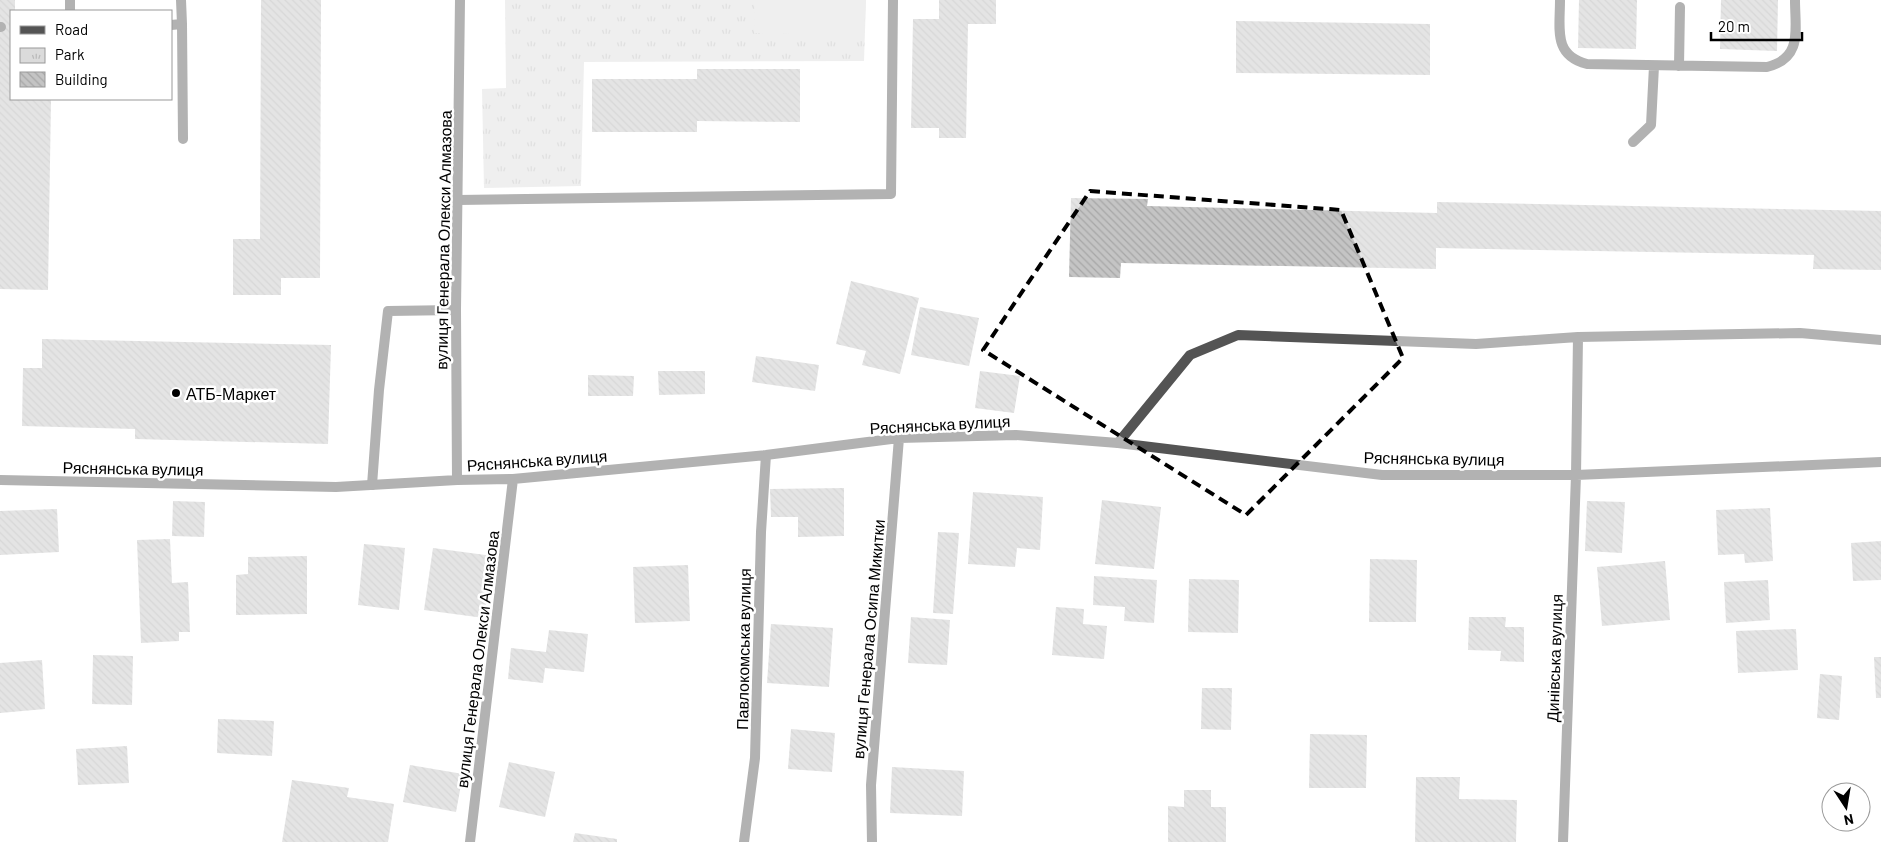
<svg xmlns="http://www.w3.org/2000/svg" width="1881" height="842" font-family="Barlow,sans-serif">
<style>
.park{fill:url(#park-tufts)}
.garden{fill:#dbdbdb}
.building{fill:url(#building-back-hatch)}
.lines{fill:none;stroke-linecap:round;stroke-linejoin:round}
.service{stroke:#545454;stroke-width:10}
.minor{stroke:#545454;stroke-width:10}
.marked{fill:none;stroke:#000;stroke-width:4;stroke-dasharray:10 6;stroke-linejoin:round}
.poi-dot{fill:#000;stroke:#fff;stroke-width:2}
.labels{text-anchor:middle;dominant-baseline:central;stroke-width:5;stroke-linejoin:round;paint-order:stroke}
.street-label{font-size:16px;fill:#000;stroke:#fff}
.poi-label{font-size:16px;fill:#000;stroke:#fff;text-anchor:start}
</style>
<defs>
<pattern id="park-tufts" width="24" height="20" patternUnits="userSpaceOnUse" patternTransform="scale(1.25)"><rect width="24" height="20" fill="#dbdbdb"/><path d="M3 7l-1-3M5 7V3M7 7l1-3M15 17l-1-3M17 17v-4M19 17l1-3" fill="none" stroke="#bababa"/></pattern>
<pattern id="building-back-hatch" width="6" height="6" patternUnits="userSpaceOnUse" patternTransform="scale(1.25)"><rect width="6" height="6" fill="#c4c4c4"/><path d="M-1 5l2 2M0 0l6 6M5-1l2 2" fill="none" stroke="#a7a7a7"/></pattern>
</defs>
<rect width="100%" height="100%" fill="#fff"/>
<path class="park" d="M505 0H866L864 61 584 62 581 186 484 188 482 89 506 88Z"/>
<path class="garden" d="M755 0H866L864 36 754 33Z"/>
<path class="building" d="M0 0H15V11H11V99H51L48 290 0 289Z
M261 0H321L320 278H281V295H233V239H260Z
M939 0H996V24H968L966 138H939V128H911L913 19H939Z
M1579 0H1637L1636 49 1578 48Z
M1721 0H1778L1777 51 1720 49Z
M1236 21 1430 24V75L1236 73Z
M697 69H800V122L697 121V132H592V79H697Z
M1071 198 1148 199 1147 206 1437 213V202L1881 211V270L1813 269 1814 255 1436 248V269L1121 263 1120 278 1069 277Z
M851 281 919 298 900 374 862 365 866 351 836 344Z
M920 307 979 318 969 366 911 355Z
M42 339 331 345 328 444 135 439V429L22 426 23 368H42Z
M756 356 819 365 815 391 752 382Z
M658 371H705V394L659 395Z
M980 371 1020 376 1014 413 975 408Z
M588 375 634 376 633 396H588Z
M844 488V536L798 537V517H771L770 489Z
M973 492 1043 497 1040 550 1017 548 1015 567 968 564Z
M1102 500 1161 507 1154 569 1095 564Z
M173 501 205 502 204 537 172 536Z
M1587 501 1625 502 1622 553 1585 551Z
M1770 508 1773 561 1745 563 1744 554 1718 555 1716 510Z
M57 509 59 552 0 555V511Z
M938 532 959 533 953 614 933 613Z
M170 539 172 583 188 582 190 632H179V641L141 643 137 540Z
M1881 541V580L1853 581 1851 543Z
M364 544 405 548 399 610 358 605Z
M433 548 493 556 484 618 424 610Z
M307 556V614L236 615V575L248 574V557Z
M1370 559 1417 560 1416 622H1369Z
M1665 561 1670 620 1602 626 1597 567Z
M688 565 690 621 635 623 633 567Z
M1094 576 1157 580 1154 623 1124 621 1125 607 1093 605Z
M1189 579 1239 580 1238 633 1188 632Z
M1768 580 1770 620 1726 623 1724 582Z
M1056 607 1084 609 1083 624 1107 626 1104 659 1052 655Z
M911 617 950 620 947 665 908 663Z
M1469 617H1506L1505 627H1524V662L1500 661 1501 651 1468 650Z
M771 624 833 628 829 687 767 683Z
M1796 629 1798 670 1738 673 1736 631Z
M549 630 588 634 584 672 545 668 543 683 508 679 511 648 546 652Z
M93 655 133 656 132 705 92 704Z
M1874 657H1881V698H1876Z
M42 660 45 709 0 713V663Z
M1820 674 1842 676 1839 720 1817 718Z
M1202 688H1232L1231 730 1201 729Z
M218 719 274 721 272 756 217 753Z
M791 729 835 733 832 772 788 769Z
M1310 734 1367 735 1366 788H1309Z
M127 746 129 783 78 785 76 749Z
M509 762 555 772 545 817 499 807Z
M410 765 463 774 456 812 403 802Z
M892 767 964 771 962 816 890 813Z
M1416 777H1460L1459 799 1517 800 1516 842H1415Z
M292 780 349 788 347 797 394 804 388 842H282Z
M1184 790H1211V807H1226V842H1168V806L1184 807Z
M575 833 617 839V842H573Z"/>
<g class="lines">
<path class="service" d="M70 0V11
M1560 0C1560 29 1553 55 1587 64L1767 67C1803 58 1795 30 1795 0
M182 24 183 139
M171 25 182 24 181 0
M0 27H1
M1679 66 1680 7
M1633 142 1651 125 1654 66
M458 200 891 194 893 0
M1118 443 1190 355 1238 335 1476 344 1578 337 1800 333 1881 340
M1576 475 1578 337
M372 485 379 390 388 311 456 310"/>
<path class="minor" d="M0 480 336 487 457 480 513 479 766 455 899 438 1016 435 1118 443 1382 475H1576L1881 462
M457 480 456 310 460 0
M470 842 513 479
M744 842 755 758 761 532 766 455
M872 842 871 785 899 438
M1563 842 1576 475"/>
</g>
<path d="M0 0H1881V842H0ZM1090 191 1341 210 1403 358 1246 515 983 350Z" fill="#fff" fill-opacity=".55" fill-rule="evenodd"/>
<path class="marked" d="M1090 191 1341 210 1403 358 1246 515 983 350Z"/>
<circle class="poi-dot" cx="176" cy="393" r="5"/>
<g class="labels">
<g class="street-label">
<text transform="translate(443 240) rotate(-89)">вулиця Генерала Олекси Алмазова</text>
<text transform="translate(940 424) rotate(-3)">Ряснянська вулиця</text>
<text transform="translate(1434 458) rotate(1)">Ряснянська вулиця</text>
<text transform="translate(537 460) rotate(-4)">Ряснянська вулиця</text>
<text transform="translate(133 468) rotate(1)">Ряснянська вулиця</text>
<text transform="translate(868 639) rotate(-85)">вулиця Генерала Осипа Микитки</text>
<text transform="translate(743 649) rotate(-89)">Павлокомська вулиця</text>
<text transform="translate(1554 658) rotate(-88)">Динівська вулиця</text>
<text transform="translate(477 659) rotate(-83)">вулиця Генерала Олекси Алмазова</text>
</g>
<g class="poi-label">
<text x="186" y="393">АТБ-Маркет</text>
</g>
</g>
<rect x="10" y="10" width="162" height="90" fill="#ffffff" stroke="#999999"/>
<rect x="20" y="26" width="25" height="8" fill="#545454" stroke="#999999"/>
<text x="55" y="35" font-size="15" fill="#000000">Road</text>
<rect x="20" y="48" width="25" height="15" fill="url(#park-tufts)" stroke="#999999"/>
<text x="55" y="60" font-size="15" fill="#000000">Park</text>
<rect x="20" y="72" width="25" height="15" fill="url(#building-back-hatch)" stroke="#999999"/>
<text x="55" y="85" font-size="15" fill="#000000">Building</text>
<g transform="translate(1846 807) rotate(168)"><circle r="24" fill="#ffffff" stroke="#999999"/>
<path d="M0-4L9 19L0 12L-9 19Z" fill="#000000"/>
<text y="-8" font-size="14" font-weight="bold" text-anchor="middle" fill="#000000">N</text>
</g>
<path d="M1711 32v8h91v-8" fill="none" stroke="#000000" stroke-width="2.5"/>
<text x="1718" y="32" font-size="15" fill="#000000" stroke="#ffffff" stroke-width="4" paint-order="stroke">20 m</text>
</svg>
